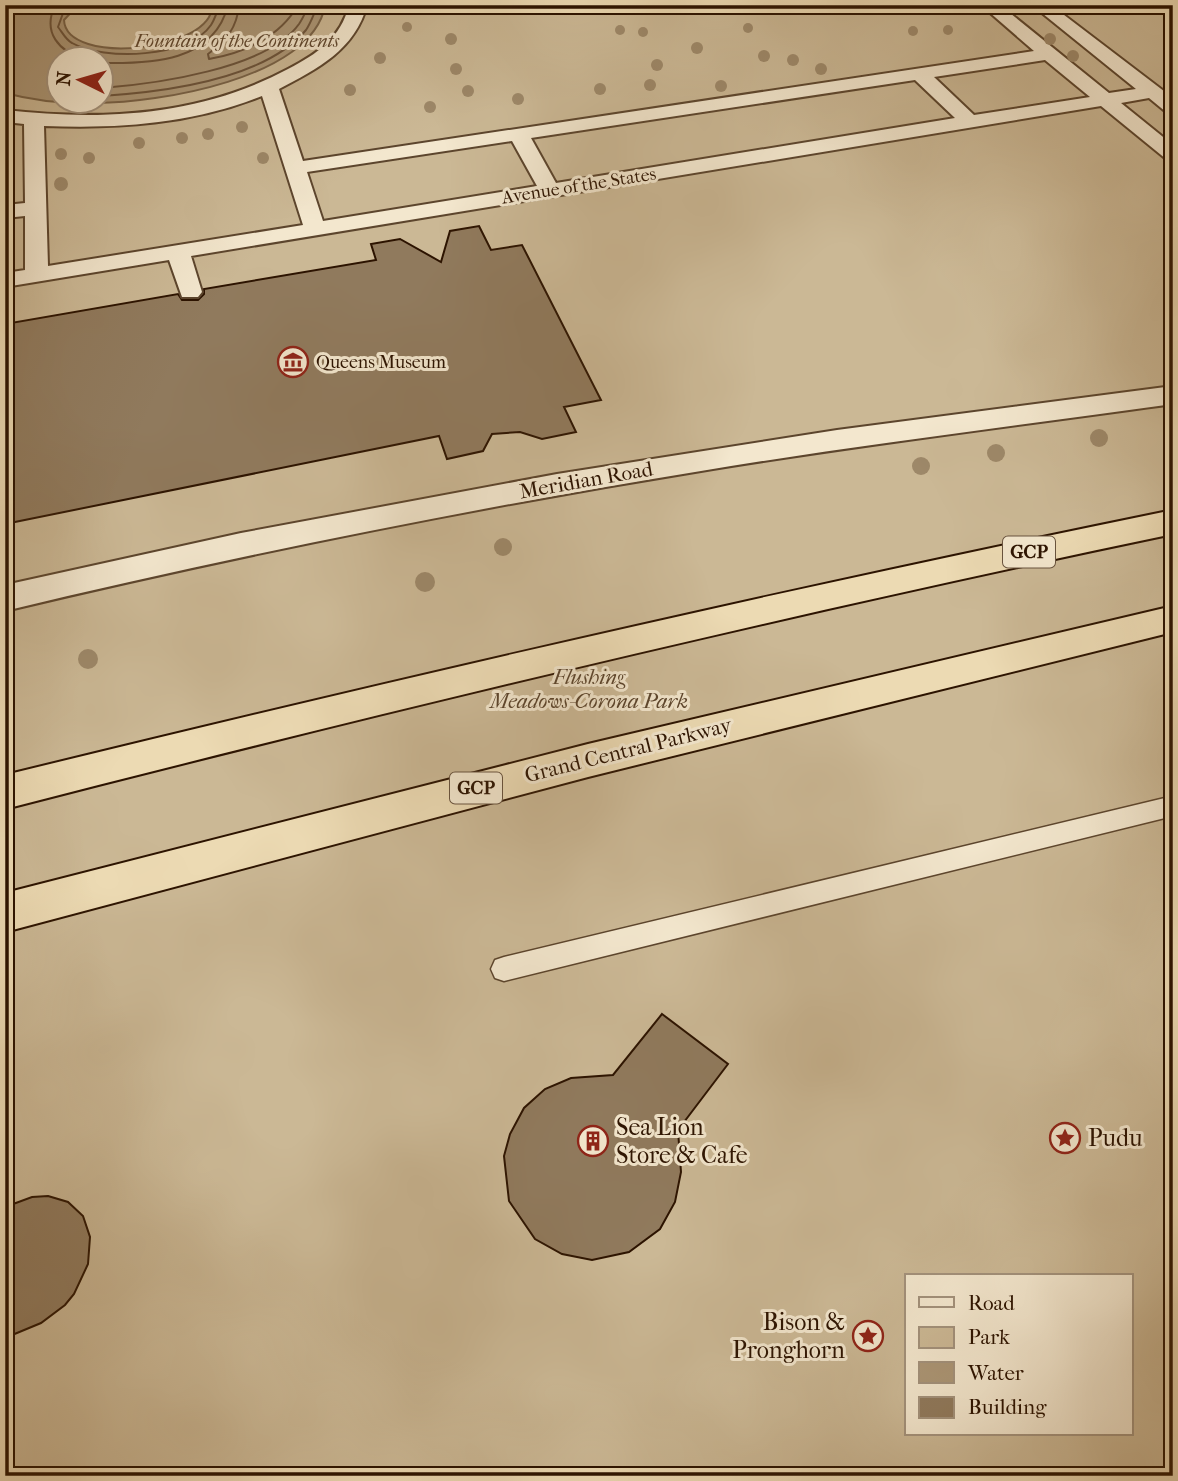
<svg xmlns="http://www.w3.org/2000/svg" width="1178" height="1481" font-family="'IM FELL French Canon',serif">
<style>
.green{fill:#cbb895;stroke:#7c664a;stroke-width:2;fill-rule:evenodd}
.water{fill:#ab9676;stroke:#786247;stroke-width:2;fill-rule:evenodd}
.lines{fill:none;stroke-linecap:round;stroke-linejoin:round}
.shore{stroke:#6c543b;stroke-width:2}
.building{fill:#907a5d;stroke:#2c1300;stroke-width:2}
.service-casing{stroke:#5c452d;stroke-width:3}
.pedestrian-casing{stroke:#5c452d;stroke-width:4}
.minor-casing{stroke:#5c452d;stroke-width:4}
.motorway-casing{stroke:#2c1300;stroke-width:4}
.service{fill:#f3e7ce;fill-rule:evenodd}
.pedestrian{fill:#f3e7ce;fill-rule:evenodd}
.minor{fill:#f3e7ce;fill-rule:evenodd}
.motorway{fill:#ecdab3;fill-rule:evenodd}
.tree{fill:#9d8869}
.labels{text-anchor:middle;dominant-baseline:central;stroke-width:6;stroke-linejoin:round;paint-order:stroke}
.far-street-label{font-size:18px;fill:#2c1300;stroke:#f3e7ce}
.far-poi-label{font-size:18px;fill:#2c1300;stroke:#f3e7ce;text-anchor:start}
.far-water-label{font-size:19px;font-style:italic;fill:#5f472f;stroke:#f3e7ce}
.shield{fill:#f3e7ce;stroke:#68533e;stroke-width:2}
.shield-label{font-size:19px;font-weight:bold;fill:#2c1300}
.street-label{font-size:21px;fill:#2c1300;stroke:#f3e7ce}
.park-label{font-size:21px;font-style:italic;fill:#5c452d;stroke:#f3e7ce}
.near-poi-label{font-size:24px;fill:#2c1300;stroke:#f3e7ce;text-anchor:start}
</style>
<rect width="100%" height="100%" fill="#ecdab3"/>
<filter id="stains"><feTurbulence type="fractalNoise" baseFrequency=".00286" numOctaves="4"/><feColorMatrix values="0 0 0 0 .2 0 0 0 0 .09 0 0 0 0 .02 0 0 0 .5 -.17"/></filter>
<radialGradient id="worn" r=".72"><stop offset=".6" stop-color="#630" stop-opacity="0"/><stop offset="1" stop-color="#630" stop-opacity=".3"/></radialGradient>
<path class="green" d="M5 5H1173V1476H5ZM60 60H102V102H60ZM907 1276H1131V1434H907Z"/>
<path class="water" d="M5 5H78L64 20C66 67 214 51 212 5L325 6C311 79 156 103 96 103 65 104 35 101 5 93ZM60 60H102V102H60Z"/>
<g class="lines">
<path class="shore" d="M55 5C42 33 59 51 85 60
M66 5 58 27C62 32 66 40 72 43 104 61 189 58 211 25 215 19 217 11 220 5
M239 5C237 28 226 41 208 54L209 59C244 53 280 37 298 5
M102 63C151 64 214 62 228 5
M102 88C154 84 267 69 299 24 303 18 306 11 309 5
M102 96C164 92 264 80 306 30 311 23 314 13 318 5"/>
</g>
<path class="building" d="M479 226 491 250 522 245 601 400 564 407 576 432 542 439 520 432 492 434 483 451 447 459 439 436 5 524V324L178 294 182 300H198L204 294V289L376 260 371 244 400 239 441 262 450 231Z
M662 1014 728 1064 678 1130 681 1172 675 1202 660 1229 629 1252 592 1260 562 1254 535 1239 509 1201 504 1156 510 1134 524 1108 545 1089 571 1078 613 1075Z
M48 1196 68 1202 83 1216 90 1237 88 1264 74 1294 65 1305 41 1323 5 1338V1207L32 1197Z"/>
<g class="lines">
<g class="service-casing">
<path id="service" d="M1173 796V816L504 981 495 978 491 969 495 960 504 957Z"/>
</g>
<g class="pedestrian-casing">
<path id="pedestrian" d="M349 5H367C355 50 317 69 279 89L303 161 1034 51 981 5H1000L1109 93 1136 89 1032 5H1051L1173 98V114L1166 112 1149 98 1121 103 1173 145V161L1166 159 1101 106 191 256 202 292 198 297H182L169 260 5 287V273L25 270V216L5 218V205L25 203 24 124 5 122V110C103 121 200 116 288 69 317 54 341 38 349 5ZM1045 60 1090 97 974 115 934 77ZM915 80 955 118 556 183 531 138ZM262 96 303 225 48 266 44 126C119 129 192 124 262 96ZM512 141 537 186 323 221 307 172Z"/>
</g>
<g class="minor-casing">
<path id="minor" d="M1173 386V404C1015 426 857 445 701 471 467 509 235 556 5 611V585L241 533 557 474 837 430Z"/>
</g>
<g class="motorway-casing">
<path id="motorway" d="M1173 510V534C781 616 393 709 5 809V775C393 680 781 590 1173 510Z
M1173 606V632L588 777 5 932V893L588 744Z"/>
</g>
<use href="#service" class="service"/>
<use href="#pedestrian" class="pedestrian"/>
<use href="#minor" class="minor"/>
<use href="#motorway" class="motorway"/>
</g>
<g class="tree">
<circle cx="407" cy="27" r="5"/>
<circle cx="748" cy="28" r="5"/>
<circle cx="620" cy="30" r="5"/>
<circle cx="948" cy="30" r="5"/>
<circle cx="913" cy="31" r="5"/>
<circle cx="643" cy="32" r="5"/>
<circle cx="451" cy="39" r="6"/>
<circle cx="1050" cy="39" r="6"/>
<circle cx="697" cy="48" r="6"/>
<circle cx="764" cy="56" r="6"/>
<circle cx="1073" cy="56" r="6"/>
<circle cx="380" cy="58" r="6"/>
<circle cx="793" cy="60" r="6"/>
<circle cx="657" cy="65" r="6"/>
<circle cx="456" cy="69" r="6"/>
<circle cx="821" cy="69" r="6"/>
<circle cx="650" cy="85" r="6"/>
<circle cx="721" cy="86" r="6"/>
<circle cx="600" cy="89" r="6"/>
<circle cx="350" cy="90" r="6"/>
<circle cx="468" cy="91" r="6"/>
<circle cx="518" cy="99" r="6"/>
<circle cx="430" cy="107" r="6"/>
<circle cx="242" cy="127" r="6"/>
<circle cx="208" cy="134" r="6"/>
<circle cx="182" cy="138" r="6"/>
<circle cx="139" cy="143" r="6"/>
<circle cx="61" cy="154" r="6"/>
<circle cx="89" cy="158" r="6"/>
<circle cx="263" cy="158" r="6"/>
<circle cx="61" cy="184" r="7"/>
<circle cx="1099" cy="438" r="9"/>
<circle cx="996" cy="453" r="9"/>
<circle cx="921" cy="466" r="9"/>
<circle cx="503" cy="547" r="9"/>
<circle cx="425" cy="582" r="10"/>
<circle cx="88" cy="659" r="10"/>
</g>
<defs>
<g id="museum-ring" transform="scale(1.575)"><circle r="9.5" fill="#f3e7ce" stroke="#8f2418" stroke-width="1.5"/><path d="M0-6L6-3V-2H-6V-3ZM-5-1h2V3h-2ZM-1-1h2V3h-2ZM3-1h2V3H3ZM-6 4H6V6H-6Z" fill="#8f2418"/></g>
<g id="sight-ring" transform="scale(1.575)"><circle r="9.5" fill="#f3e7ce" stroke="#8f2418" stroke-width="1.5"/><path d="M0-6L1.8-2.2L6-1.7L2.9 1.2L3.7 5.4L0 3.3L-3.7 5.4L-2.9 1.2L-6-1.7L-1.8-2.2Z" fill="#8f2418"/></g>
<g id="building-ring" transform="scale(1.575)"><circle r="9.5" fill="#f3e7ce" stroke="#8f2418" stroke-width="1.5"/><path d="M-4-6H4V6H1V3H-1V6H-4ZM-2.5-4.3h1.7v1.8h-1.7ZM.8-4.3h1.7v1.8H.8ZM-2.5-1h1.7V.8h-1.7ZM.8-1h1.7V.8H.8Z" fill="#8f2418"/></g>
</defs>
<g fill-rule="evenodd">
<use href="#museum-ring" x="293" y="362"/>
<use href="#sight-ring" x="1065" y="1138"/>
<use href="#building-ring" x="593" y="1141"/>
<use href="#sight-ring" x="868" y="1336"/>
</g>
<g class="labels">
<g class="far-street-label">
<text transform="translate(579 186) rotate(-9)">Avenue of the States</text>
</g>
<g class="far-poi-label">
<text x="316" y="362">Queens Museum</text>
</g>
<g class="far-water-label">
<text x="237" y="41">Fountain of the Continents</text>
</g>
<g class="shield">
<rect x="1003" y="536.5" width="52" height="31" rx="5"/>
<rect x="450" y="772.5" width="52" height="31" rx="5"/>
</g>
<g class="shield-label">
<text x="1029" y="552">GCP</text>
<text x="476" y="788">GCP</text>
</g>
<g class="street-label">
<text transform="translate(586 480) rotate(-10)">Meridian Road</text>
<text transform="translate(628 750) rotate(-14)">Grand Central Parkway</text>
</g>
<g class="park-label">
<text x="589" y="677">Flushing<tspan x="589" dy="24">Meadows-Corona Park</tspan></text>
</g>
<g class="near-poi-label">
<text x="616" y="1127">Sea Lion<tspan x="616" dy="28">Store &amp; Cafe</tspan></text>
<text x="1088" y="1138">Pudu</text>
<text x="845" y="1322" text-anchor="end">Bison &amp;<tspan x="845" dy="28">Pronghorn</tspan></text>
</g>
</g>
<rect width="1178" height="1481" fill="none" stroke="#ecdab3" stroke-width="28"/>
<rect x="7" y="7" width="1164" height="1467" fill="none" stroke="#2c1300" stroke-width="3.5"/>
<rect x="14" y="14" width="1150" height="1453" fill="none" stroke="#2c1300" stroke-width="2"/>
<rect x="905" y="1274" width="228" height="161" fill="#f3e7ce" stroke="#a3927c" stroke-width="2"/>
<rect x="919" y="1297" width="35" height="10" fill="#f3e7ce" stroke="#a3927c" stroke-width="2"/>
<text x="968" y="1310" font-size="21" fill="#2c1300">Road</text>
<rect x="919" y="1327" width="35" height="21" fill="#cbb895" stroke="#a3927c" stroke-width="2"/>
<text x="968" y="1344" font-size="21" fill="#2c1300">Park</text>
<rect x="919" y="1362" width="35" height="21" fill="#ab9676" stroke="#a3927c" stroke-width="2"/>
<text x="968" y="1380" font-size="21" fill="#2c1300">Water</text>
<rect x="919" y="1397" width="35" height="21" fill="#907a5d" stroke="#a3927c" stroke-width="2"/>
<text x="968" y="1414" font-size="21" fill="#2c1300">Building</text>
<g transform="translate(80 80) rotate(275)"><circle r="33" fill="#f3e7ce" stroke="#a3927c" stroke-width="2"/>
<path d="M0-5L12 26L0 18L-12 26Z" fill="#8f2418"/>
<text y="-10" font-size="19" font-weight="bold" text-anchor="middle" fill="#2c1300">N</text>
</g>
<rect width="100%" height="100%" filter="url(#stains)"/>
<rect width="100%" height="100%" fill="url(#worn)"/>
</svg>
